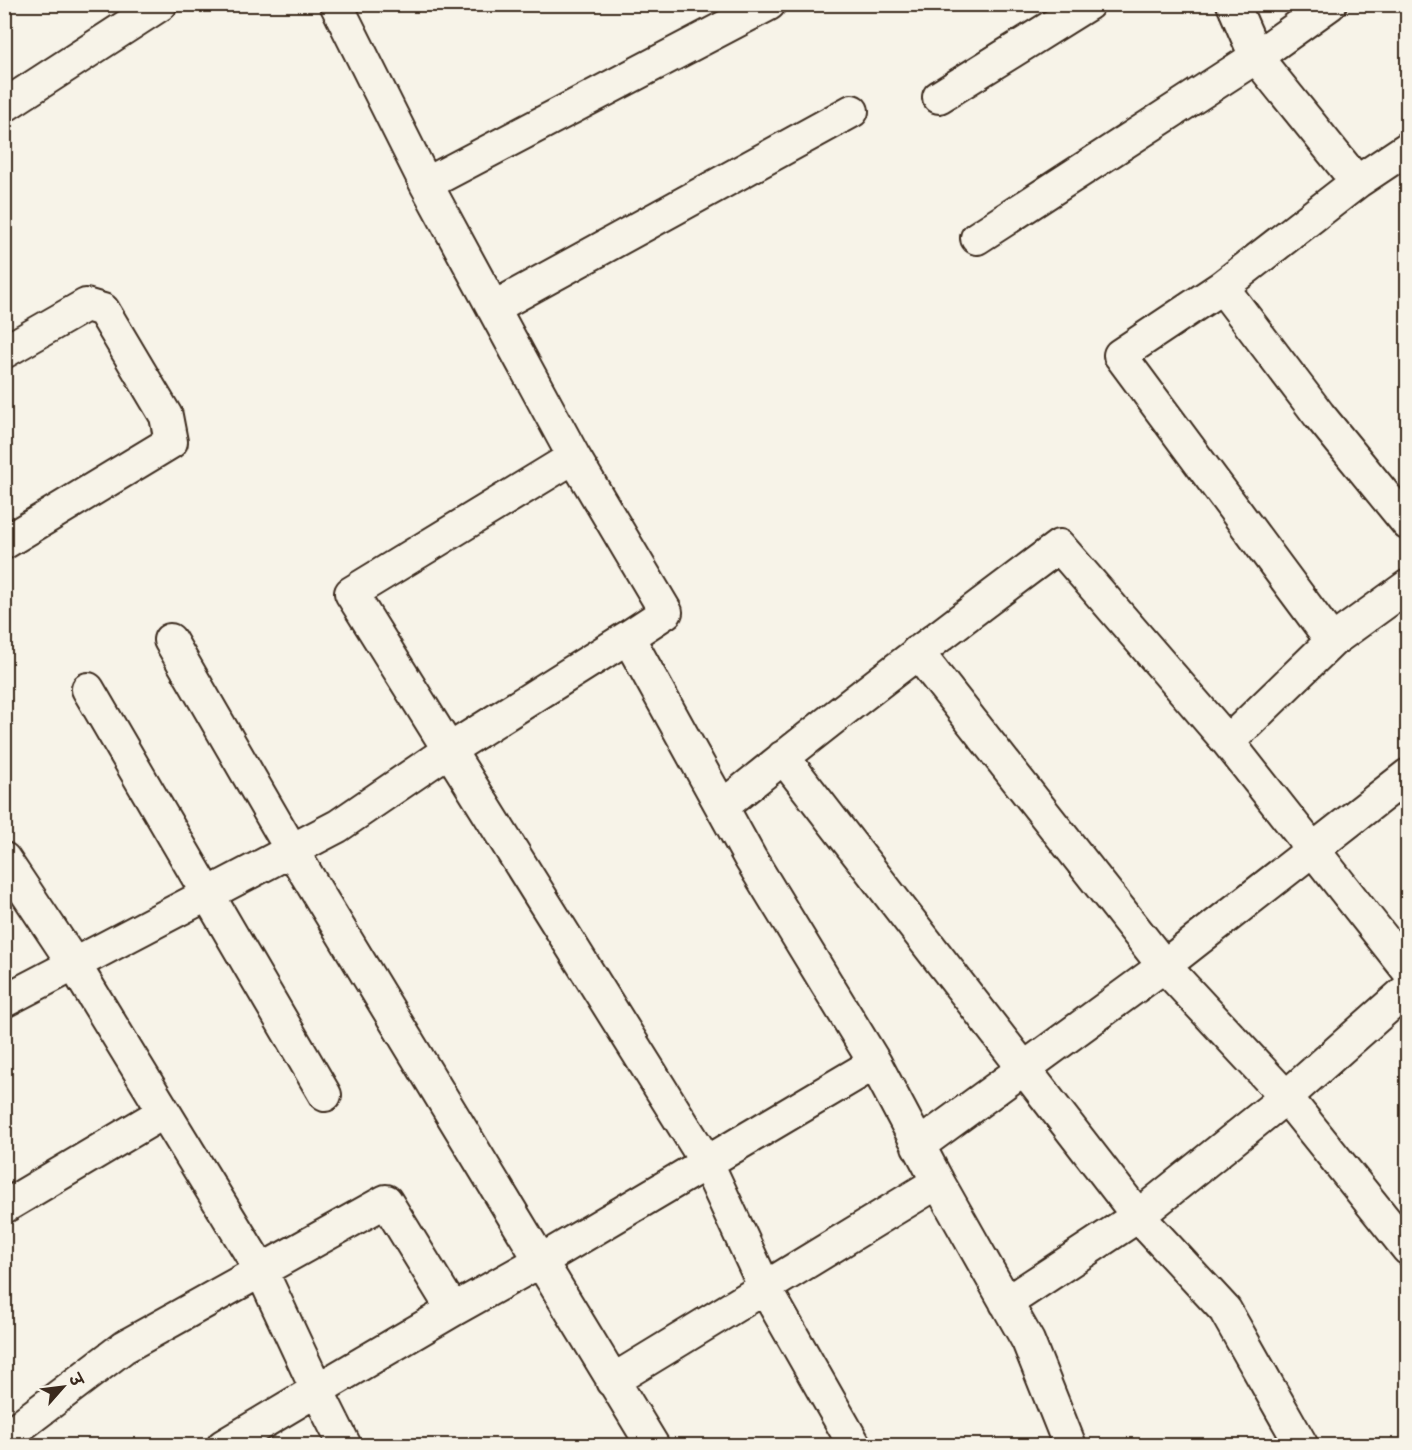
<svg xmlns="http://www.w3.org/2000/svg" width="1412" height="1450" font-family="Caveat,'Playpen Sans Deva',sans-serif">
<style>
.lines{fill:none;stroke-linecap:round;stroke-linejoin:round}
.minor-casing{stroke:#3b2a1e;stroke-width:36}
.minor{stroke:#f7f3e8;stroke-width:32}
</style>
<rect width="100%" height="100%" fill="#f7f3e8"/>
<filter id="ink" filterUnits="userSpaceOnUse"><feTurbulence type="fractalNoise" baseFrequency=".0167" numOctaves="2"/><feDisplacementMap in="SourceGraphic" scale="12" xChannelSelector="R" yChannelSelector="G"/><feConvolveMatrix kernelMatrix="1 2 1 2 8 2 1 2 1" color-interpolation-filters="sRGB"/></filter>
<g filter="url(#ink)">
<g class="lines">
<g class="minor-casing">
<path id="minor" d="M336 4 426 184 574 457 666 612 628 637 750 858 875 1063 938 1182 1028 1341 1070 1446
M1233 4 1256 57 1357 182 1222 287 1120 355 1332 641 1228 742 1408 970
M939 97 1088 4
M4 106 161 4
M1357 182 1408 148
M426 184 769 4
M977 238 1256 57 1330 4
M1222 287 1319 415 1408 524
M493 308 852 111
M4 352 86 305 103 310 166 416 171 442 4 543
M574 457 351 593 707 1163 765 1288 855 1446
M170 640 291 849 653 1446
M1332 641 1408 586
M917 652 1164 966 1286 1097 1408 1249
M88 689 325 1095
M783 757 1138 1216 1225 1310 1302 1446
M722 807C832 717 945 631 1059 546L1228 742
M4 859 74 964 262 1272 317 1390 453 1310 542 1260 875 1063
M4 1001 338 826 449 750 628 637
M918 1146 1164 966 1408 775
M4 1207 164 1112
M1006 1303 1138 1216 1286 1097 1408 989
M612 1381 938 1182
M4 1438 124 1347 386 1201 453 1310
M223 1446 317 1390 345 1446"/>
</g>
<use href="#minor" class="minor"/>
</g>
</g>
<rect width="1412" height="1450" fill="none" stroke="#f7f3e8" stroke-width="24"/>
<rect x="12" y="12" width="1388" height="1426" fill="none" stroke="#3b2a1e" stroke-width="2" filter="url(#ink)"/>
<g transform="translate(63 1387) rotate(62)" stroke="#f7f3e8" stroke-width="4.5" paint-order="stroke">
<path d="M0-4.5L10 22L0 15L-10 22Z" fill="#3b2a1e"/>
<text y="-9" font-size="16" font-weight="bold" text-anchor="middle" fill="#3b2a1e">उ</text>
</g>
</svg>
